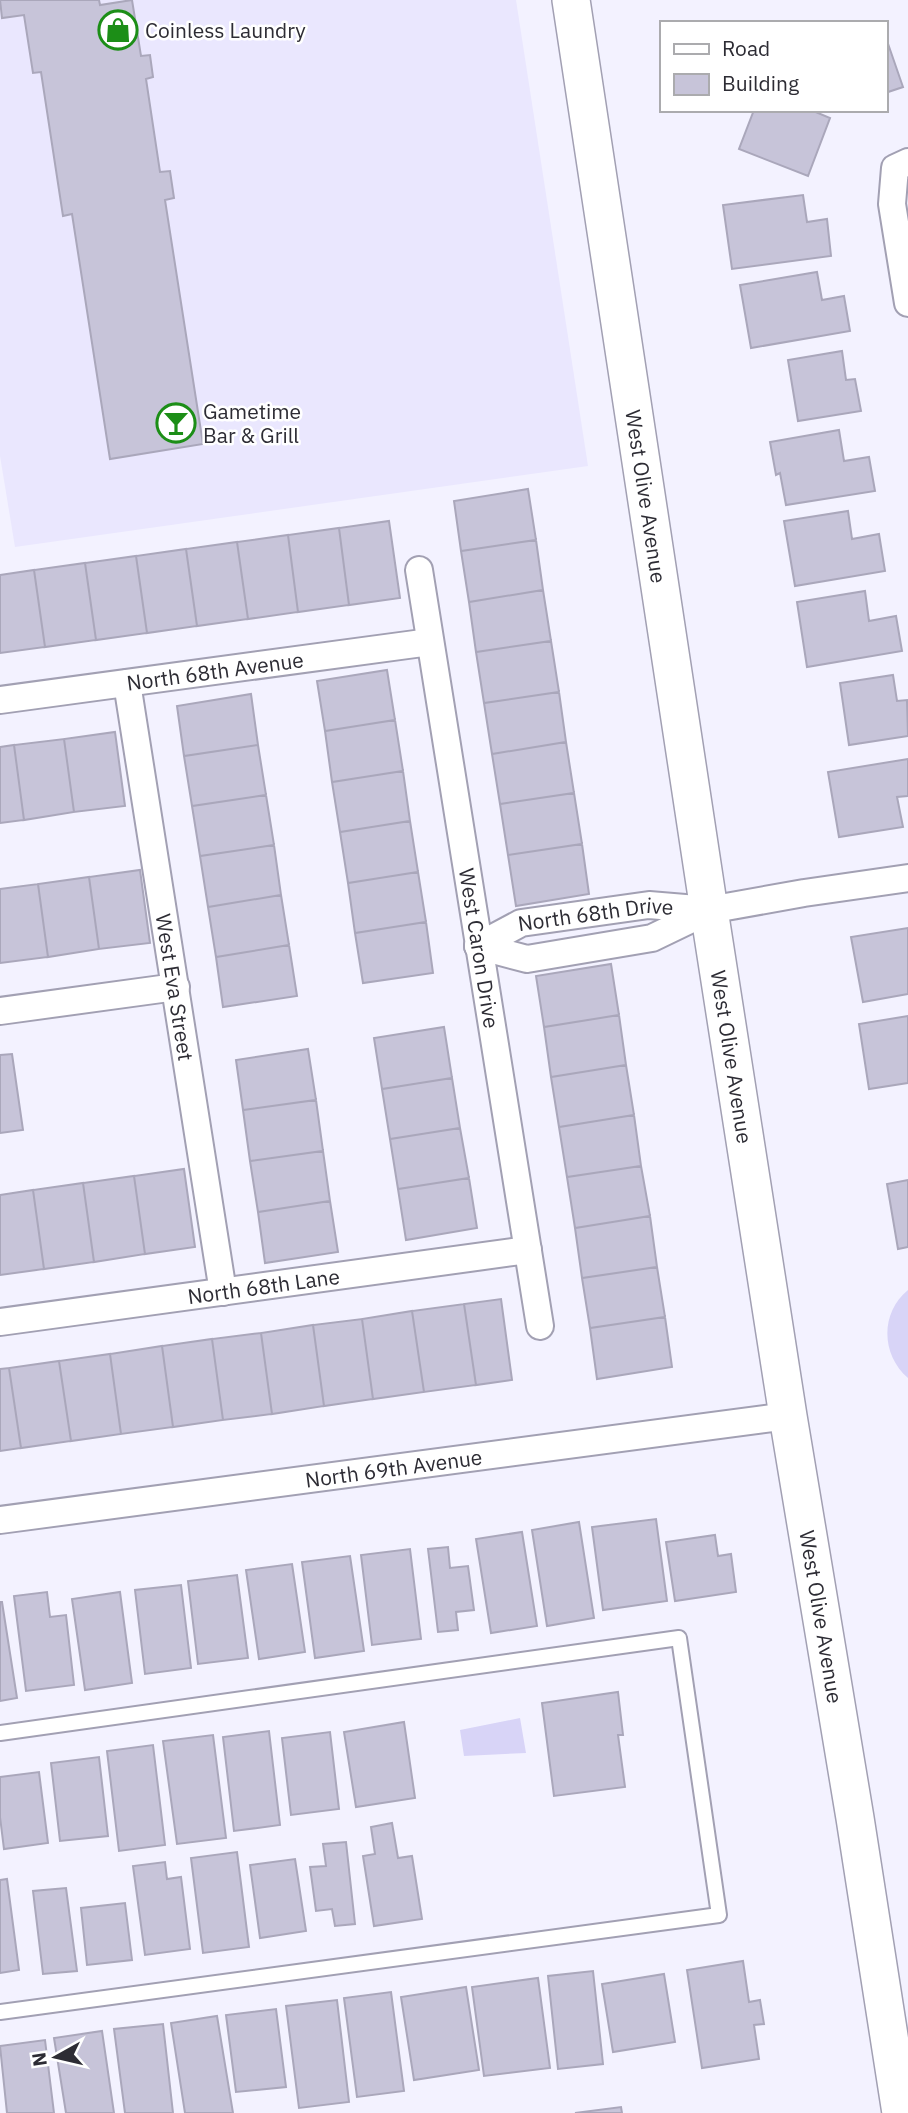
<svg xmlns="http://www.w3.org/2000/svg" width="908" height="2113" font-family="'IBM Plex Sans',sans-serif">
<style>
.built{fill:#eae7fe}
.water{fill:#d8d4f7}
.building{fill:#c7c4d9;stroke:#aaa7bb;stroke-width:2}
.lines{fill:none;stroke-linecap:round;stroke-linejoin:round}
.lane-casing{stroke:#a2a0b3;stroke-width:18}
.street-casing{stroke:#a2a0b3;stroke-width:30}
.secondary-casing{stroke:#a2a0b3;stroke-width:40}
.lane{stroke:#fff;stroke-width:14}
.street{stroke:#fff;stroke-width:26}
.secondary{stroke:#fff;stroke-width:37}
.labels{text-anchor:middle;dominant-baseline:central;stroke-width:5;stroke-linejoin:round;paint-order:stroke}
.poi-label{font-size:21px;fill:#2d2c34;stroke:#fff;text-anchor:start}
.street-label{font-size:21px;fill:#2d2c34;stroke:#fff}
</style>
<rect width="100%" height="100%" fill="#f3f2ff"/>
<path class="built" d="M0 0H516L588 466 15 547 0 456Z"/>
<path class="water" d="M908 1290V1378C881 1355 880 1313 908 1290Z
M520 1718 526 1753 464 1756 460 1730Z"/>
<path class="building" d="M0 0H99L100 5 132 0 141 56 150 55 153 77 146 79 160 172 170 171 174 198 165 200 203 444 110 459 72 214 63 216 41 72 33 73 24 15 2 18Z
M885 35 903 87 885 93Z
M754 110H811L830 118 808 176 739 149Z
M803 195 807 222 827 219 831 256 732 269 723 205Z
M817 272 822 300 844 296 850 331 751 348 740 285Z
M842 351 846 380 855 379 861 411 798 421 788 360Z
M839 430 844 461 869 457 875 491 786 505 780 473 776 475 770 442Z
M528 489 536 540 461 551 454 501Z
M848 511 852 539 879 534 885 571 795 586 784 521Z
M389 521 400 598 349 605 339 528Z
M339 528 349 605 298 612 288 535Z
M288 535 298 612 248 619 237 542Z
M536 540 543 590 469 602 461 551Z
M237 542 248 619 197 626 186 549Z
M186 549 197 626 147 633 136 556Z
M136 556 147 633 96 640 85 563Z
M85 563 96 640 45 647 34 570Z
M34 570 45 647 0 653V575Z
M543 590 551 641 476 652 469 602Z
M865 591 869 621 896 616 902 651 807 667 797 602Z
M551 641 559 692 484 703 476 652Z
M387 670 395 720 325 731 317 681Z
M893 675 897 701 907 700 908 736 849 745 840 683Z
M559 692 566 742 492 754 484 703Z
M251 694 258 745 184 756 177 706Z
M395 720 403 771 332 782 325 731Z
M115 732 125 806 74 812 64 739Z
M64 739 74 812 24 820 14 745Z
M566 742 574 793 500 804 492 754Z
M14 745 24 820 0 823V747Z
M258 745 266 795 192 806 184 756Z
M908 759V796L897 797 903 827 839 837 828 772Z
M403 771 410 821 340 832 332 782Z
M574 793 582 844 508 855 500 804Z
M266 795 274 845 200 856 192 806Z
M410 821 418 872 348 883 340 832Z
M582 844 589 894 516 906 508 855Z
M274 845 281 895 208 907 200 856Z
M140 870 150 943 99 949 89 877Z
M418 872 426 922 355 933 348 883Z
M89 877 99 949 48 957 38 884Z
M38 884 48 957 0 963V889Z
M281 895 289 945 216 957 208 907Z
M426 922 433 973 363 983 355 933Z
M908 928V994L863 1002 851 937Z
M289 945 297 996 223 1007 216 957Z
M611 964 619 1015 544 1027 536 976Z
M619 1015 626 1065 551 1077 544 1027Z
M908 1016V1083L869 1089 859 1024Z
M444 1027 452 1078 382 1089 374 1038Z
M308 1049 316 1100 243 1110 236 1060Z
M12 1054 23 1130 0 1133V1055Z
M626 1065 634 1115 559 1127 551 1077Z
M452 1078 460 1128 390 1139 382 1089Z
M316 1100 323 1151 250 1161 243 1110Z
M634 1115 641 1166 567 1177 559 1127Z
M460 1128 469 1178 398 1189 390 1139Z
M323 1151 330 1201 258 1212 250 1161Z
M641 1166 650 1216 575 1228 567 1177Z
M184 1169 195 1247 145 1254 134 1176Z
M134 1176 145 1254 94 1262 83 1183Z
M469 1178 477 1228 406 1240 398 1189Z
M908 1180V1247L898 1249 887 1184Z
M83 1183 94 1262 44 1269 33 1190Z
M33 1190 44 1269 0 1275V1195Z
M330 1201 338 1252 265 1263 258 1212Z
M650 1216 657 1267 582 1278 575 1228Z
M657 1267 665 1317 590 1328 582 1278Z
M501 1299 512 1380 476 1385 464 1304Z
M464 1304 476 1385 424 1392 412 1311Z
M412 1311 424 1392 373 1399 362 1319Z
M665 1317 672 1367 597 1379 590 1328Z
M362 1319 373 1399 324 1406 313 1325Z
M313 1325 324 1406 272 1414 261 1333Z
M261 1333 272 1414 223 1420 212 1339Z
M212 1339 223 1420 173 1427 162 1346Z
M162 1346 173 1427 121 1434 110 1354Z
M110 1354 121 1434 71 1441 59 1361Z
M59 1361 71 1441 21 1448 9 1368Z
M9 1368 21 1448 0 1451V1369Z
M656 1519 667 1601 603 1610 592 1527Z
M579 1522 594 1618 547 1626 532 1530Z
M522 1532 537 1626 491 1633 476 1539Z
M715 1535 718 1556 731 1554 736 1592 675 1601 666 1542Z
M448 1547 450 1568 468 1566 474 1610 456 1612 458 1630 438 1632 428 1549Z
M410 1549 421 1639 372 1645 361 1555Z
M350 1556 364 1651 315 1658 302 1562Z
M292 1564 305 1652 259 1659 246 1570Z
M237 1575 248 1658 198 1664 188 1581Z
M181 1585 191 1668 145 1674 135 1590Z
M47 1592 50 1617 66 1615 74 1685 26 1691 14 1596Z
M120 1592 132 1683 85 1690 72 1599Z
M0 1602H2L17 1698 0 1701Z
M618 1692 623 1735H618L625 1787 554 1796 542 1703Z
M404 1722 415 1798 356 1807 344 1732Z
M269 1731 280 1825 234 1831 223 1737Z
M330 1732 339 1809 291 1815 282 1738Z
M213 1735 226 1838 177 1844 163 1741Z
M153 1745 165 1845 119 1851 107 1751Z
M99 1757 108 1836 60 1841 51 1763Z
M39 1772 48 1843 4 1849 0 1817V1777Z
M392 1823 398 1858 412 1856 422 1919 374 1926 363 1856 375 1854 371 1827Z
M346 1842 355 1924 335 1926 332 1909 316 1911 310 1867 326 1866 323 1844Z
M237 1852 249 1947 203 1953 191 1858Z
M295 1859 306 1931 260 1938 250 1865Z
M165 1862 167 1879 181 1877 190 1949 145 1955 133 1866Z
M7 1879 19 1970 0 1973V1880Z
M66 1888 77 1971 43 1974 33 1891Z
M125 1903 132 1960 87 1965 81 1908Z
M743 1961 749 2002 760 2000 764 2024 754 2025 759 2059 702 2068 687 1970Z
M593 1971 603 2064 558 2069 548 1976Z
M664 1974 675 2042 613 2052 602 1984Z
M538 1978 550 2068 484 2076 472 1987Z
M466 1987 479 2070 414 2080 401 1997Z
M391 1992 404 2091 357 2097 344 1998Z
M337 2000 349 2102 299 2108 286 2006Z
M276 2009 286 2087 236 2092 226 2015Z
M217 2016 233 2113H185L171 2023Z
M163 2024 173 2113H125L114 2029Z
M102 2031 114 2113H66L54 2038Z
M45 2040 54 2113H7L0 2046Z
M621 2107 622 2113H575Z"/>
<g class="lines">
<g class="lane-casing">
<path id="lane" d="M0 1733 679 1638 719 1915 0 2012"/>
</g>
<g class="street-casing">
<g id="street">
<path d="M908 162 895 168 892 204 908 303"/>
<path id="s1" d="M419 570 540 1326"/>
<path id="s2" d="M127 683 223 1292"/>
<path id="s3" d="M0 700 430 642"/>
<path id="s4" d="M478 946 521 923 649 905 709 910 804 893 908 878"/>
<path d="M478 946 527 959 652 938 708 911"/>
<path d="M0 1011 176 987"/>
<path id="s5" d="M0 1322 528 1250"/>
<path id="s6" d="M0 1520 788 1416"/>
</g>
</g>
<g class="secondary-casing">
<g id="secondary">
<path id="s7" d="M571 0 709 910 788 1416 855 1818 901 2113"/>
</g>
</g>
<use href="#lane" class="lane"/>
<use href="#street" class="street"/>
<use href="#secondary" class="secondary"/>
</g>
<defs>
<g id="shop-ring" transform="scale(2.0125)"><circle r="9.5" fill="#fff" stroke="#1c8e17" stroke-width="1.5"/><path d="M-5-2.5h2.3a2.7 3.5 0 0 1 5.4 0H5L5.5 6h-11ZM-1.5-2.5h3a1.5 2.3 0 0 0-3 0Z" fill="#1c8e17"/></g>
<g id="bar-ring" transform="scale(2.0125)"><circle r="9.5" fill="#fff" stroke="#1c8e17" stroke-width="1.5"/><path d="M-6-5H6L.8 .8V4.5H3.5V6h-7V4.5H-.8V.8Z" fill="#1c8e17"/></g>
</defs>
<g fill-rule="evenodd">
<use href="#shop-ring" x="118" y="30"/>
<use href="#bar-ring" x="176" y="423"/>
</g>
<g class="labels">
<g class="poi-label">
<text x="145" y="30">Coinless Laundry</text>
<text x="203" y="411">Gametime<tspan x="203" dy="24">Bar &amp; Grill</tspan></text>
</g>
<g class="street-label">
<text stroke="none"><textPath href="#s7" startOffset="502">West Olive Avenue</textPath></text>
<text stroke="none"><textPath href="#s3" startOffset="217">North 68th Avenue</textPath></text>
<text stroke="none"><textPath href="#s4" startOffset="124">North 68th Drive</textPath></text>
<text stroke="none"><textPath href="#s1" startOffset="383">West Caron Drive</textPath></text>
<text stroke="none"><textPath href="#s2" startOffset="308">West Eva Street</textPath></text>
<text stroke="none"><textPath href="#s7" startOffset="1069">West Olive Avenue</textPath></text>
<text stroke="none"><textPath href="#s5" startOffset="266">North 68th Lane</textPath></text>
<text stroke="none"><textPath href="#s6" startOffset="397">North 69th Avenue</textPath></text>
<text stroke="none"><textPath href="#s7" startOffset="1636">West Olive Avenue</textPath></text>
</g>
</g>
<rect x="660" y="21" width="228" height="91" fill="#ffffff" stroke="#ababae" stroke-width="2"/>
<rect x="674" y="44" width="35" height="10" fill="#ffffff" stroke="#ababae" stroke-width="2"/>
<text x="722" y="56" font-size="21" fill="#2d2c34">Road</text>
<rect x="674" y="74" width="35" height="21" fill="#c7c4d9" stroke="#ababae" stroke-width="2"/>
<text x="722" y="91" font-size="21" fill="#2d2c34">Building</text>
<g transform="translate(56 2057) rotate(262)" stroke="#ffffff" stroke-width="5" paint-order="stroke">
<path d="M0-5L12 26L0 18L-12 26Z" fill="#2d2c34"/>
<text y="-10" font-size="19" font-weight="bold" text-anchor="middle" fill="#2d2c34">N</text>
</g>
</svg>
